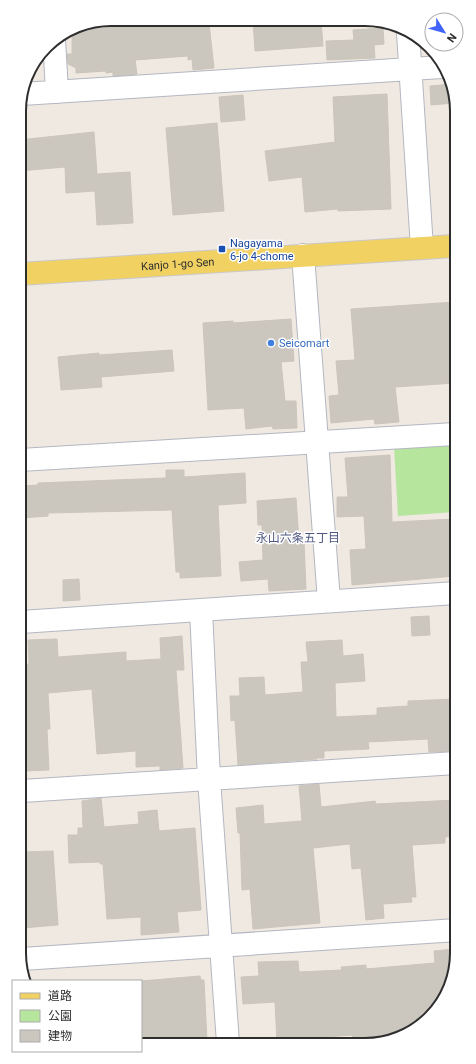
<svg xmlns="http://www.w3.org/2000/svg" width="476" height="1064" font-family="Roboto,'Noto Sans JP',sans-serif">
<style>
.green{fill:#b6e59e}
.building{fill:#cbc7bf;stroke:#cbc5ba}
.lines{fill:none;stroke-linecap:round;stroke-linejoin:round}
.minor-casing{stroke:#b4b7c1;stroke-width:24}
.primary-casing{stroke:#c9c9c9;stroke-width:24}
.minor{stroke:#fff;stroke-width:22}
.primary{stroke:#f2d163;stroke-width:22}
.transit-dot{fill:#1a4fb4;stroke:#fff;stroke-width:1.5}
.shop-dot{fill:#3f7fe0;stroke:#fff;stroke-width:1.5}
.labels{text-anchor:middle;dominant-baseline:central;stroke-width:3;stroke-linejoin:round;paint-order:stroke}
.transit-label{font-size:11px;fill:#164399;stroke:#fff;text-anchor:start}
.street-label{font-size:11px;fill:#2e2e2e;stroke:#fff}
.shop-label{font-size:11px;fill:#366cbe;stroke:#fff;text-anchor:start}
.neighbourhood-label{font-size:12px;fill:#4d5680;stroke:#fff}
.rim{fill:none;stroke:#2e2e2e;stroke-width:2}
</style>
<rect width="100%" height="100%" fill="#efe9e1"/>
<path class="green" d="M455 443V512L398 516 394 446Z"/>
<path class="building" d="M111 19H120L121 22 171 19 172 26 209 23 214 68 193 70 192 59 188 60V56L135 60 137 74 113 76V72L106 73V71L76 73V68L68 64 67 54H72V28Z
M253 20H321L323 46 255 51Z
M383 28 384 44 374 45 375 58 327 60 326 41 354 40 353 30Z
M452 84 454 103 431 105 430 86Z
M387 94 391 209 338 211V209L305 212 302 177 269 181 265 151 335 142 333 97Z
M243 95 245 120 221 122 219 97Z
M217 123 224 211 173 215 166 128Z
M94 132 97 174 130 172 133 223 97 225 95 191 66 193 65 167 19 171V140Z
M455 302V383L395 387 399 422 375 424 374 419 331 423 329 396 339 395 336 361 355 360 351 309Z
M291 319 294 361 281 362 285 401H296L297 428 273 429 272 426 246 429 244 408 208 410 203 323 233 321V323Z
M172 350 174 371 101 377 102 387 61 390 58 357 99 353V355Z
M390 455 392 522 455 519V576L352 585 350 550 366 549 364 516 337 517V497H348L345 458Z
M166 470H184V477L245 473 246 503 218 505 221 576 180 578V572H176L172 510 48 513V516L21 518V486L38 485V483L166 478Z
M296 498 299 541H304L306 589 269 591 268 579 241 581 239 562 263 560 262 525H258L257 501Z
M79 579 80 600 63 601V580Z
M429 616 430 635 412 636 411 617Z
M182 636 184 670H176L183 768 160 770V766L136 767V751L97 754 92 689 48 693 50 729H47L49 770 24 771 21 730V665L29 664 28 640 57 639 58 657 126 652V661L161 659 160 638Z
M342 640 343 656 363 654 365 681 335 683 336 717 377 715V708L408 706V701L456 699V751L429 752 428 739 368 742 369 749 324 751V758H316L317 759 238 765 235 720 231 721 230 696H240L239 678 264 677 265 695 303 692 301 662H308L306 642Z
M319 784 321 807 375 801 376 804 456 800V836L445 837V843L412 845 416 897H411L412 902 383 904 384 918 366 920 361 868 352 869 350 844 313 848 320 923 253 929 250 889 242 890 240 833H238L236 808 263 805 264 824 302 821 299 786Z
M101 798 104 827 139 824 138 812 157 810 159 831 195 828 201 910 177 912 179 932 141 935V917L107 919 103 864H100V862L69 863 68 835H78V828H83L82 801Z
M53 851 58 925 22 928V902L27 901 24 852Z
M454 949 455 964 438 1009 397 1036 353 1039 352 1035 312 1038 313 1042H277L275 1002 243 1004 241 977 259 976 258 962 298 961 299 972 342 970 341 967 366 965V969L435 963 434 951Z
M200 976 201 980H204L207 1041 141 1043V981Z"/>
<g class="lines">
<g class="minor-casing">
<path id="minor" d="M408 33 422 248
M54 39 57 92
M22 94 442 67
M303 255 329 601
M20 460 455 434
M201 610 209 779 228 1043
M21 622 456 593
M22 791 456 763
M22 959 457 930"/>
</g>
<g class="primary-casing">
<g id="primary">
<path id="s1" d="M20 274 454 246"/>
</g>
</g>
<use href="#minor" class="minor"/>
<use href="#primary" class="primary"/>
</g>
<rect class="transit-dot" x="218" y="245" width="8" height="8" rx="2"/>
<circle class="shop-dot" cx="271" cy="343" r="4"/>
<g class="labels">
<g class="transit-label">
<text x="230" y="243">Nagayama<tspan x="230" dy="13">6-jo 4-chome</tspan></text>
</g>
<g class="street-label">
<text stroke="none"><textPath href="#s1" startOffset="158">Kanjo 1-go Sen</textPath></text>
</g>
<g class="shop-label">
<text x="279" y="343">Seicomart</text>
</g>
<g class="neighbourhood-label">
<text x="298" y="538">永山六条五丁目</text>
</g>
</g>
<path d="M0 0H476V1064H0ZM111 26H365A85 85 0 0 1 450 111V953A85 85 0 0 1 365 1038H111A85 85 0 0 1 26 953V111A85 85 0 0 1 111 26Z" fill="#fff" fill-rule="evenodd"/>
<path class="rim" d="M111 26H365A85 85 0 0 1 450 111V953A85 85 0 0 1 365 1038H111A85 85 0 0 1 26 953V111A85 85 0 0 1 111 26Z"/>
<rect x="12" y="980" width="130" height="72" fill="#ffffff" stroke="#ababab"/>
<rect x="20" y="993" width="20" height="6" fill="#f2d163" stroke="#ababab"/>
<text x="48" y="1000" font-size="12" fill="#2e2e2e">道路</text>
<rect x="20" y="1010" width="20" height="12" fill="#b6e59e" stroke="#ababab"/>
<text x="48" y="1020" font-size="12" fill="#2e2e2e">公園</text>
<rect x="20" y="1030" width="20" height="12" fill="#cbc7bf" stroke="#ababab"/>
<text x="48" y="1040" font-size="12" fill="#2e2e2e">建物</text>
<g transform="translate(444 32) rotate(127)"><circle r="19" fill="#ffffff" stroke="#ababab"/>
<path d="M0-3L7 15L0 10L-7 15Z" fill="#4264fb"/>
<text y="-6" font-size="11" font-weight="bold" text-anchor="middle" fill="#2e2e2e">N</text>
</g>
</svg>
